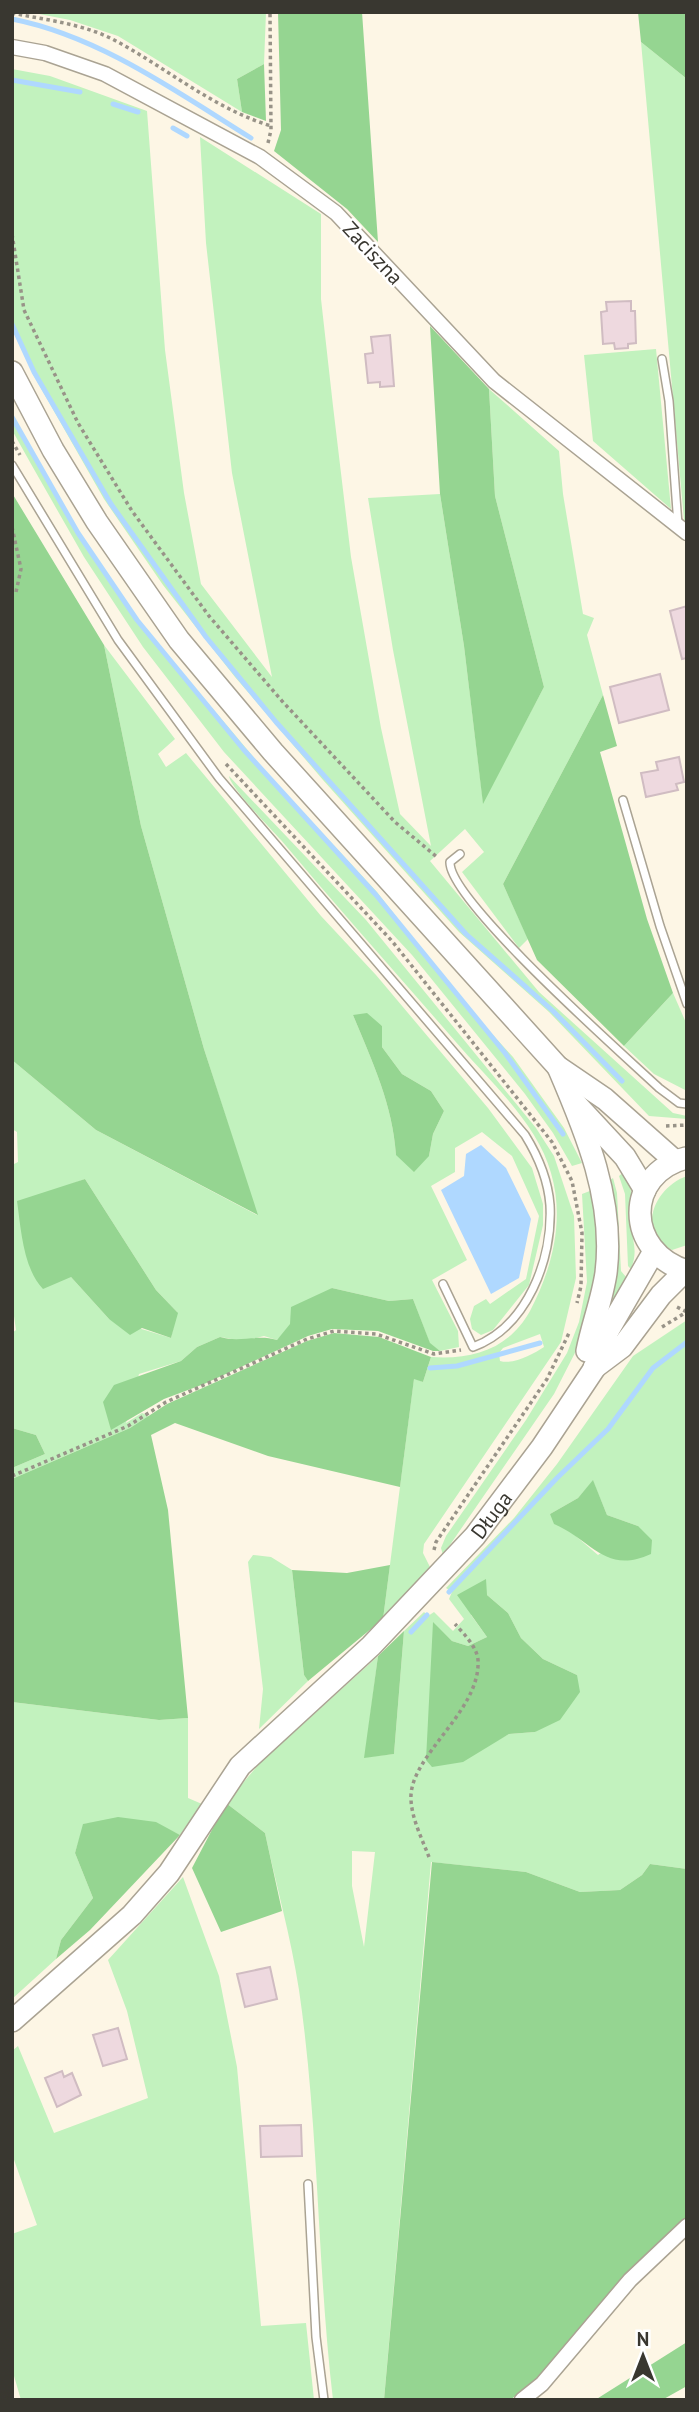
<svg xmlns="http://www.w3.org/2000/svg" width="699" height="2412" font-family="'PT Sans',sans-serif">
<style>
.green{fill:#c2f2be;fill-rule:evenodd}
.forest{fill:#95d591}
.water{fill:#afd8ff}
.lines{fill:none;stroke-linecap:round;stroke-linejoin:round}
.stream{stroke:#afd8ff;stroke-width:5}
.building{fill:#eed9df;stroke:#d0bcc2;stroke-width:2}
.service-casing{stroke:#aaa393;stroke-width:10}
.minor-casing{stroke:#aaa393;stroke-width:17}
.secondary-casing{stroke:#aaa393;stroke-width:24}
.path{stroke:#989388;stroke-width:3.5;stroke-dasharray:3.5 3.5;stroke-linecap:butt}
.service{stroke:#fff;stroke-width:7}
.minor{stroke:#fff;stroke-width:14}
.secondary{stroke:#fff;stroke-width:21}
.labels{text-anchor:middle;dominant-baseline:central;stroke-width:5;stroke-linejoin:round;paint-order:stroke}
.street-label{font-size:21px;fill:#393730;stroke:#fff}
</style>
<rect width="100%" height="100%" fill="#fdf6e5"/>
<path class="green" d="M29 12H266L264 64 237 79 242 112 118 36 70 20Z
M641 42 687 79V522L684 520Z
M12 69 50 76 147 111 165 350 184 493 201 584 272 677 232 473 206 243 200 137 321 214V299L333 406 351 557 381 728 400 814 431 846 393 650 368 498 440 494 464 646 483 802 544 687 495 496 489 389 559 451 563 494 583 614 594 618 587 635 603 695 503 884 528 939 519 948 462 872 484 852 465 829 430 861 539 992 673 1113 687 1116V1119L649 1116 549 1012 459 932 323 780 235 677 163 585 104 499 34 376 12 329Z
M656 349 671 509 593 441 584 355Z
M12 414 83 539 144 627 266 772 377 892 462 1001 513 1057 564 1128 582 1163 572 1166 553 1133 525 1094 412 955 224 752 143 647 84 557 31 464 12 430Z
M104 645 175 739 158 754 166 767 186 753 321 916 376 975 488 1108 532 1168 543 1204V1225L529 1285 493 1330 481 1335 472 1329 470 1319 474 1306 486 1299 490 1304 526 1279 539 1216 512 1156 482 1132 455 1148V1172L431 1186 467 1260 432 1280 458 1331 459 1347 440 1351 430 1344 413 1299 389 1301 332 1288 277 1340 264 1336 244 1341 220 1337 197 1347 181 1361 139 1374 126 1423 142 1413 149 1416 130 1428 12 1479V1468L45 1454 36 1435 12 1428V1333L16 1330 12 1302V1165L18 1162 17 1132 12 1129V1060L96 1130 257 1215 204 1049 141 826ZM353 1015 382 1026V1047L402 1074 431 1091 444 1111 433 1134 429 1156 396 1155C393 1105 372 1061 353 1015ZM85 1179 156 1290 177 1312 171 1338 109 1319 71 1277 61 1188Z
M229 776 366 920 536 1128 554 1156 574 1216 576 1278 561 1342 424 1544 423 1553 430 1567 383 1619 414 1378 423 1382 431 1357C472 1360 509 1349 530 1311 552 1269 565 1220 551 1173 537 1122 488 1080 455 1041 397 974 338 908 281 840 270 828 230 787 229 776ZM540 1334 544 1347C533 1354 514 1365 500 1361L499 1353 503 1348Z
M673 993 687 1025V1091L654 1074 624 1046Z
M625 1171C636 1191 628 1205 631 1226 633 1243 638 1251 631 1269L628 1266 625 1194 619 1176Z
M687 1176V1245L672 1250C635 1231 655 1187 687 1176Z
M613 1178 617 1193 621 1271 626 1277 608 1313 607 1182Z
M595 1189 599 1243 597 1274 580 1343 554 1394 443 1555 441 1548 446 1536 526 1420 567 1353 579 1322 587 1282 582 1194Z
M687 1320V1869L650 1864 642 1875 620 1890 580 1892 526 1872 431 1862 384 2400H333C317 2264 319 2126 299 1990 291 1937 276 1885 265 1833L226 1803 259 1764 378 1656 365 1757 394 1754 404 1631 424 1612 428 1616 434 1612 453 1631 464 1619 449 1599 452 1592 446 1588 514 1518 557 1464 633 1356ZM593 1481 607 1515 638 1526 598 1555 550 1514 578 1498ZM487 1595 508 1613 521 1638 543 1659 577 1675 535 1732 509 1734 487 1746 433 1623 452 1641 468 1646 487 1637 471 1615ZM352 1851 375 1852 364 1947 352 1886Z
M253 1555 271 1557 292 1570 304 1675 308 1681 259 1729 263 1689 248 1562Z
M12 1702 159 1720 188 1718V1798L202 1804 180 1835C145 1816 122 1817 84 1824L75 1853 93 1898 61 1940 56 1959 12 1999Z
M183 1877 219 1976 237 2067 261 2326 306 2323 314 2400H21L12 2369V2234L37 2225 12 2154V2051L18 2046 54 2133 148 2098 127 2011 108 1960Z"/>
<path class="forest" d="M278 12H362L378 242 347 209 274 151 281 130Z
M638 12H687V79L641 42Z
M264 64 266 121 242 112 237 79Z
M430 326 489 389 495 496 544 687 483 804 464 646 440 494Z
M12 493 104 645 141 826 204 1049 258 1215 96 1130 12 1060Z
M603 695 617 746 600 752 647 919 673 993 624 1046 537 960 503 884Z
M367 1013 382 1026V1047L402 1074 431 1091 444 1111 433 1134 429 1156 414 1172 396 1155C393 1105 372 1061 353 1015Z
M85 1179 156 1290 178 1313 171 1338 142 1328 130 1335 109 1319 71 1277 43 1289C23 1268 21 1229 17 1201Z
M332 1288 389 1301 413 1299 430 1343 440 1351H433L378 1331 332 1329 308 1336 204 1384 164 1399 111 1430 103 1402 114 1385 181 1361 197 1347 220 1337C241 1343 257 1334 277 1340L290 1324 291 1307Z
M334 1333 379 1337 431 1357 423 1382 414 1379 400 1487 268 1456 175 1423 151 1435 168 1510 188 1718 159 1720 12 1702V1479L130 1428 167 1404 307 1341Z
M12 1428 36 1435 45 1454 12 1468Z
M593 1480 607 1515 638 1526 652 1540 651 1554C605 1575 592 1540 554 1524L550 1514 578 1498Z
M390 1565 383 1619 308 1681 304 1675 292 1570 347 1573Z
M486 1579 487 1595 508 1613 521 1638 543 1659 577 1675 580 1692 560 1720 535 1732 509 1734 463 1762 432 1767 426 1760 433 1622 452 1641 468 1646 487 1637 457 1595Z
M404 1631 394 1754 364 1758 378 1656Z
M226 1803 265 1833 282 1911 221 1932 192 1868Z
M118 1817 156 1822 180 1835 90 1930 56 1959 61 1940 93 1898 75 1853 83 1824Z
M432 1862 526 1872 580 1892 620 1890 642 1875 650 1864 687 1869V2217L621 2281 537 2380 510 2400H384Z
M687 2342V2386L662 2400H595Z"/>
<path class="water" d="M481 1145 506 1168 531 1219 519 1278 491 1294 441 1190 464 1176 466 1154Z"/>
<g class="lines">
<path class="stream" d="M12 19C99 36 177 92 251 138
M12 80 80 92
M113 104 138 112
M173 128 187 136
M12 324 34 372 111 504 206 637 276 722 466 934 553 1011 622 1081
M12 417 78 533 137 620 244 750 376 895 505 1053 563 1134
M430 1368 457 1366 540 1343
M449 1592 557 1478 608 1429 653 1368 687 1342
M411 1632 427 1615"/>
</g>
<path class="building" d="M631 301V311H635L636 343 628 344V348L615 349 614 343 603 344 601 312 607 311 606 302Z
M390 335 394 386 380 387V382L368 383 365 354 373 353 371 337Z
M687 606V658L682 659 670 611Z
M660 674 669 710 619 723 610 687Z
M679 757 684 782 676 784 678 790 646 797 641 773 658 770 656 762Z
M270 1967 277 1999 245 2007 237 1974Z
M118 2028 127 2059 103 2066 93 2035Z
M62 2071 64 2077 72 2073 81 2095 57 2107 45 2078Z
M301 2125 302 2156 261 2157 260 2126Z"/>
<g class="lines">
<g class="service-casing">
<path id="service" d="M662 359 669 401 678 525
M12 465 118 640 219 778 525 1135C538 1156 548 1179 550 1205 553 1259 527 1327 473 1347L443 1284
M623 800 660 926 687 1004
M460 854 450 862C448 900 625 1056 659 1088L679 1103 687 1104
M308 2184 316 2337 324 2400"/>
</g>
<g class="minor-casing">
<path id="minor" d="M12 47 45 53 105 74 260 157 336 213 494 381 687 533
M522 2400 542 2384 630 2280 687 2226"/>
</g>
<g class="secondary-casing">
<g id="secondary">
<path d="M12 372 53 450 97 522 179 640 273 752 558 1067 605 1099 675 1161"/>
<path d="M558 1067C586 1132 615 1201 606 1273 602 1300 592 1325 587 1351"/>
<path d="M574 1102 625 1157 645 1190"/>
<path d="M686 1158C624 1174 625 1252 687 1271"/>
<path d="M594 1368 622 1347 661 1295 685 1271"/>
<path id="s1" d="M12 2021 132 1915 169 1873 240 1766 371 1646 475 1536 542 1447 594 1369 608 1331 653 1253"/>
</g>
</g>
<path class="path" d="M12 13C46 20 85 24 116 41 168 69 213 108 271 126
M268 143 271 130 270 12
M12 234 24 310 78 423 132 511 209 616 282 701 395 822 438 858
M12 441 20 455
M12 527 21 569 16 592
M226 764 392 941 552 1142 572 1181 582 1233 581 1286 577 1303
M666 1126 687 1125
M677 1307 687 1312
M662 1327 685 1313
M12 1476 128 1426 166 1402 307 1339 334 1331 376 1334 434 1354 461 1350
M434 1550 436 1542 547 1379 570 1331
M429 1857C422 1839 412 1819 411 1800 408 1756 481 1712 478 1660 477 1647 464 1634 455 1624"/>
<use href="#service" class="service"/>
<use href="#minor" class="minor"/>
<use href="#secondary" class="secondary"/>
</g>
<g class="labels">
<g class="street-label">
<text transform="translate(373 253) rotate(47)">Zaciszna</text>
<text stroke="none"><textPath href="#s1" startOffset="700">Długa</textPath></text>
</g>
</g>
<rect width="699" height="2412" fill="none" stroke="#393730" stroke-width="28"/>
<g transform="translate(643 2356)" stroke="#ffffff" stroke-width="5" paint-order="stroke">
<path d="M0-5L12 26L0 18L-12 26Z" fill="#393730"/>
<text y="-10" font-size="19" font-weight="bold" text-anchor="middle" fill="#393730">N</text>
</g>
</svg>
